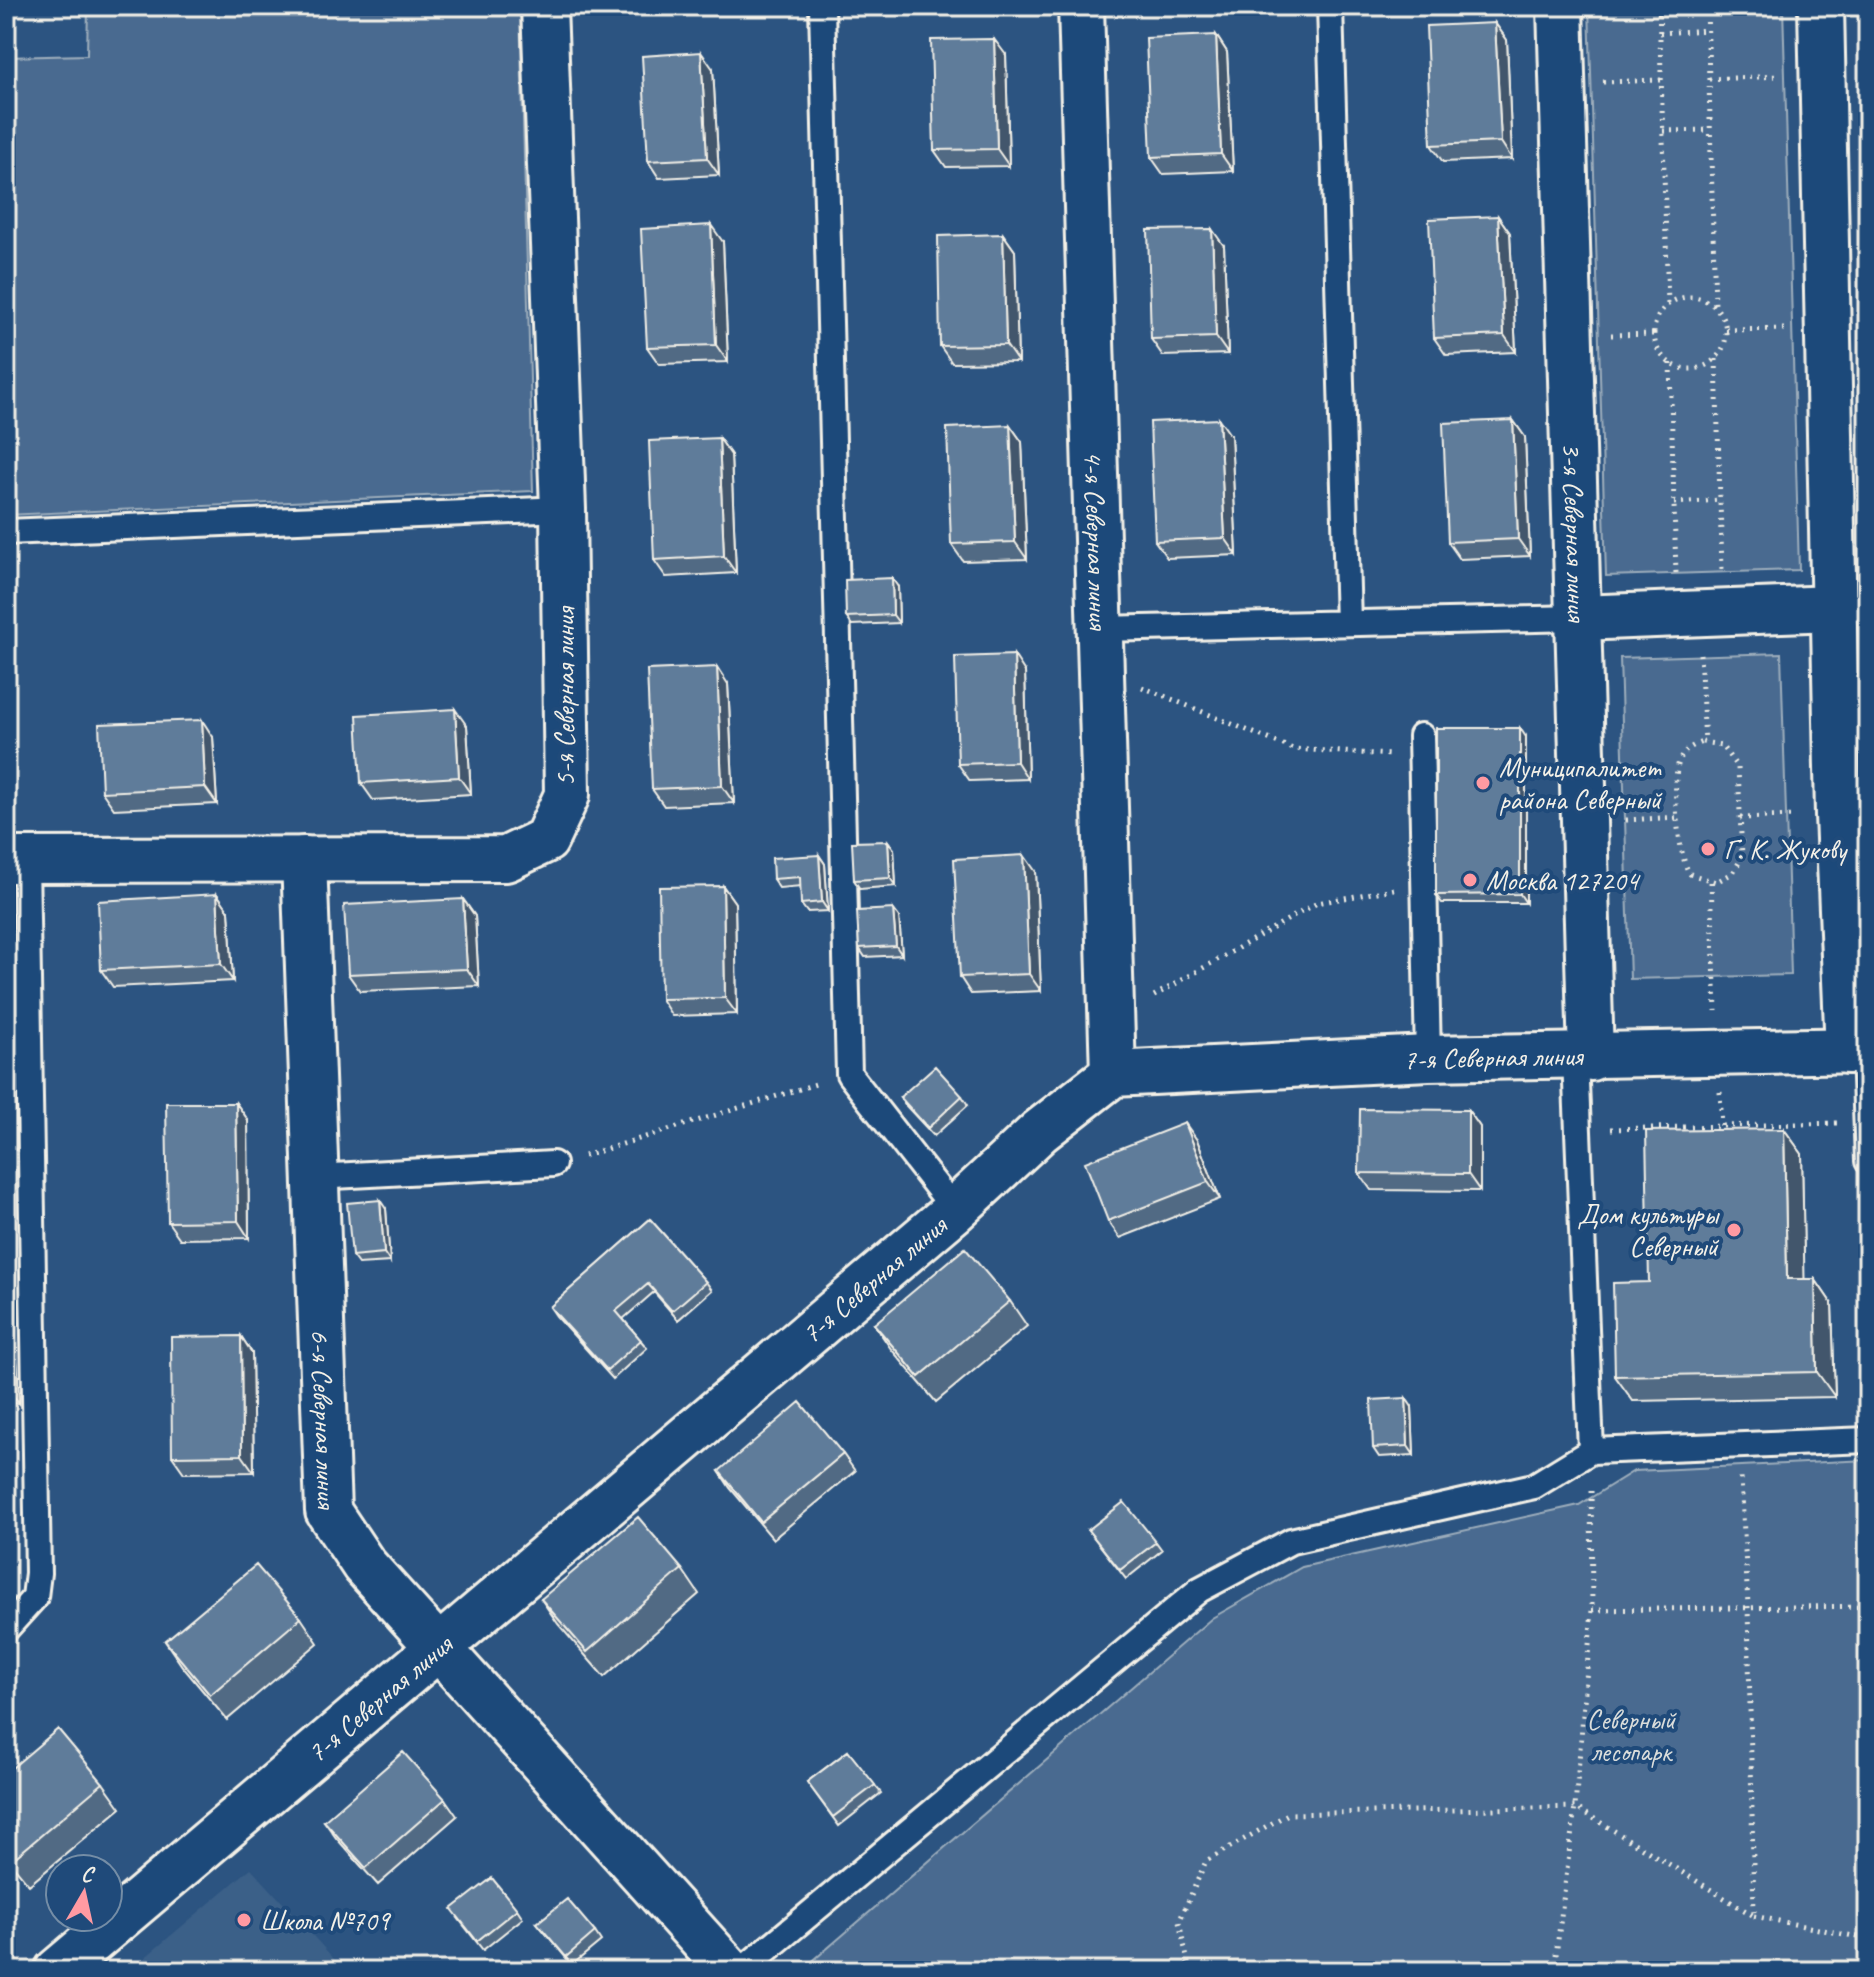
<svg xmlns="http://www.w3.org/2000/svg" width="1874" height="1977" font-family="Caveat,sans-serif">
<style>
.built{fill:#3b6088}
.green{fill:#496b90;stroke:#9eaebc;stroke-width:2}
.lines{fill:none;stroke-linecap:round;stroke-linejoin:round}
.service-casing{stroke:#f4f1e8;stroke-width:30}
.minor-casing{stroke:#f4f1e8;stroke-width:50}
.path{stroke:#f4f1e8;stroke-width:5;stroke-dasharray:2 6;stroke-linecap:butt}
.service{stroke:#1f4a7a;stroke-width:24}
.minor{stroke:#1f4a7a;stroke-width:44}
.wall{fill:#516a84;stroke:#f4f1e8;stroke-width:2}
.shaded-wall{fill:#42566c;stroke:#f4f1e8;stroke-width:2}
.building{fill:#5e7b9a;stroke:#f4f1e8;stroke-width:2}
.poi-dot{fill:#ff9aa2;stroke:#1f4a7a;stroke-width:3}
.labels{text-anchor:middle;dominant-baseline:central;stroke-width:8;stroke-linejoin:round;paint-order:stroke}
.street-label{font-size:28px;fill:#f4f1e8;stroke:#1f4a7a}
.poi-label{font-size:28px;fill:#f4f1e8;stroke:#1f4a7a;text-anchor:start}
.park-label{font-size:28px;fill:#dadddb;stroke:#1f4a7a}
</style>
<rect width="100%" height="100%" fill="#2c5481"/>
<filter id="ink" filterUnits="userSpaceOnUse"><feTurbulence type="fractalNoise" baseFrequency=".0125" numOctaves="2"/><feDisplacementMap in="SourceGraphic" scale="16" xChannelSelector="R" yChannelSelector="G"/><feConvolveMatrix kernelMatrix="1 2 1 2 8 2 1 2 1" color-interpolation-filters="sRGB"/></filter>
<g filter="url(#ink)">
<path class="built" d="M251 1868 345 1971H129Z"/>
<path class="green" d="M88 6H520L533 491 6 515V57L87 55Z
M1589 6H1783L1799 570 1606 576Z
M1781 653 1791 975 1630 979 1620 658Z
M1868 1460V1971H801L1212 1618 1302 1567 1579 1505 1634 1471Z"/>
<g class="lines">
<g class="service-casing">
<path id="service" d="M822 6 849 1074 955 1210
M1330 6 1348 623
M6 532 563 509
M1834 608 1868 606
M1100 629 1579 618
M1421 736 1428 1058
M1864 1051 1868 1161
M1575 1058 1591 1451
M315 1177 553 1164
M6 1629 35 1597 38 1573 26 860
M741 1971 1199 1590 1291 1541 1534 1486 1591 1451 1868 1440"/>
</g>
<g class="minor-casing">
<g id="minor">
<path id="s1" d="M1081 6 1113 1074"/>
<path id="s2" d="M1560 6 1591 1058"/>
<path d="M1821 6 1838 815 1848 1051"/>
<path d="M1579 618 1834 608"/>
<path id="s3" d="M304 859 328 1511 364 1565 730 1971"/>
<path d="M6 860 506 859 546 840 567 795 563 509 544 6"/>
<path id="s4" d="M57 1971 955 1210 1040 1131 1113 1074 1428 1058 1868 1050"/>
</g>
</g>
<path class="path" d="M1659 6 1668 305
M1707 6 1715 307
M1660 33 1708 30
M1709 79 1780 76
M1603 82 1661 80
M1663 131 1711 130
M1654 333a36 36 0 1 1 72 0a36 36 0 1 1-72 0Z
M1726 330 1785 329
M1611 335 1654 334
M1716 359 1722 570
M1670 363 1676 574
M1674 503 1720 500
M1700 654 1705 742
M1142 687 1293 749 1392 755
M1702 742 1721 745 1738 768 1742 857 1733 873 1716 882 1690 874C1678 858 1671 781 1679 762 1683 751 1691 746 1702 742Z
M1740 818 1795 816
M1626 820 1679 817
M1711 882 1716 1011
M1154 996 1317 903 1394 889
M1720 1092 1722 1127
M1611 1129 1837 1123
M584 1156 819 1083
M1592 1610 1868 1606
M1754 1916 1868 1939
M1190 1971 1179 1922 1206 1861 1288 1814 1575 1807 1754 1916 1748 1605 1741 1478
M1554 1971 1575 1807 1592 1610 1591 1488"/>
<use href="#service" class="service"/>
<use href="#minor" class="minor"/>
</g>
<path class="wall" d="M1495 23 1507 40 1512 159 1443 162 1431 145Z
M1216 35 1227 52 1233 171 1163 174 1151 157Z
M1006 55 1009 166 946 167 934 150Z
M713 69 719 175 659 178 648 161Z
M1498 216 1510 233 1516 352 1446 355 1434 338Z
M1003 234 1015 251 1018 362 952 363 940 346Z
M723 242 728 362 659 364 647 347Z
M1224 246 1228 354 1163 356 1151 339Z
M1513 420 1525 437 1530 556 1460 559 1448 542Z
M1010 425 1022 442 1027 559 963 561 951 544Z
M1231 436 1237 555 1167 558 1155 541Z
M719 438 731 455 736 573 666 577 654 560Z
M898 587 899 623 852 625 846 617Z
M1025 672 1028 779 970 781 958 764Z
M728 684 734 803 664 806 652 789Z
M467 726 471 794 373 800 361 783Z
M213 737 217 804 114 809 102 792Z
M1526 737V903H1442L1436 895Z
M888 841 894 849 896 886 860 889 854 880Z
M819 855 825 864 828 911 807 912 801 904V886L779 888 773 879Z
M1036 872 1041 991 971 994 960 977Z
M723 886 735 903 737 1014 672 1016 661 999Z
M217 894 229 911 233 981 113 987 101 970Z
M463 899 475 916 479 986 360 991 348 974Z
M893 909 899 917 902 955 865 957 859 948Z
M962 1096 968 1105 934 1136 906 1106 900 1097Z
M236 1103 248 1120 249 1238 180 1239 168 1222Z
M1468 1110 1480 1127V1191L1371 1190 1359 1173Z
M1784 1129 1802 1154 1804 1279H1815L1832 1304 1835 1397 1633 1401 1615 1376 1649 1282Z
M1197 1140 1220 1199 1120 1238 1108 1221Z
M386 1209 390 1262 358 1264 352 1256Z
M650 1219 706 1282 712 1290 678 1320 654 1292 623 1319 647 1348 613 1379 556 1316 550 1307Z
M1010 1301 1027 1326 936 1402 891 1349 874 1324Z
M6 1329H10L16 1338 19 1403 6 1404Z
M241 1336 252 1353 254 1472 184 1473 172 1456Z
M1412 1407 1414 1455 1379 1457 1373 1448Z
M843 1454 855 1471 773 1539 730 1488 719 1471Z
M1088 1530 1156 1542 1162 1550 1126 1579Z
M682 1569 699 1594 604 1677 558 1624 541 1599Z
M301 1618 318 1643 227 1720 182 1666 165 1641Z
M848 1751 881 1793 839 1826 807 1782Z
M6 1773 103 1783 121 1808 29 1885 6 1857Z
M445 1799 457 1816 378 1885 336 1838 324 1821Z
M517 1909 523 1918 483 1950 458 1918Z
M537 1923 595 1932 601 1941 572 1965Z"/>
<path class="shaded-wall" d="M1495 23 1507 40 1512 159 1501 142Z
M1216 35 1227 52 1233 171 1221 154Z
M994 39 1006 55 1009 166 997 149Z
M701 52 713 69 719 175 707 158Z
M1498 216 1510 233 1516 352 1504 335Z
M711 225 723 242 728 362 716 345Z
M1212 229 1224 246 1228 354 1216 337Z
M1003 234 1015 251 1018 362 1006 345Z
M1219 419 1231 436 1237 555 1225 538Z
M1513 420 1525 437 1530 556 1518 539Z
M1010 425 1022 442 1027 559 1015 542Z
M719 438 731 455 736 573 724 556Z
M892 578 898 587 899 623 893 615Z
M1014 655 1025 672 1028 779 1017 762Z
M717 667 728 684 734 803 722 786Z
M455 709 467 726 471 794 459 777Z
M202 720 213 737 217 804 205 787Z
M1520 728 1526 737V903L1520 894Z
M888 841 894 849 896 886 890 878Z
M819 855 825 864 828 911 822 902Z
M1024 855 1036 872 1041 991 1029 974Z
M723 886 735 903 737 1014 725 998Z
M217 894 229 911 233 981 221 964Z
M463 899 475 916 479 986 467 969Z
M893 909 899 917 902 955 896 946Z
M236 1103 248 1120 249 1238 238 1221Z
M1468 1110 1480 1127V1191L1468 1174Z
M1185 1123 1197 1140 1220 1199 1208 1182Z
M1784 1129 1802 1154 1805 1304 1787 1279Z
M380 1200 386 1209 390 1262 384 1253Z
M1815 1279 1832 1304 1835 1397 1817 1372Z
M10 1329 16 1338 19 1403 13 1395Z
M241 1336 252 1353 254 1472 242 1455Z
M1406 1398 1412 1407 1414 1455 1408 1446Z"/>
<path class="building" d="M1495 23 1501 142 1431 145 1426 26Z
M1216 35 1221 154 1151 157 1146 38Z
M994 39 997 149 934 150 931 40Z
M701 52 707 158 648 161 642 56Z
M1498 216 1504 335 1434 338 1429 219Z
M711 225 716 345 647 347 641 229Z
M1212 229 1216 337 1151 339 1148 230Z
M1003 234 1006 345 940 346 938 236Z
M1219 419 1225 538 1155 541 1150 422Z
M1513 420 1518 539 1448 542 1443 423Z
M1010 425 1015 542 951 544 947 428Z
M719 438 724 556 654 560 649 441Z
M892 578 893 615 846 617 845 580Z
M1014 655 1017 762 958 764 955 657Z
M717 667 722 786 652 789 647 670Z
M455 709 459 777 361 783 357 715Z
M202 720 205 787 102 792 99 724Z
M1436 728H1520V894L1436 895Z
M888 841 890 878 854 880 852 842Z
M819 855 822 902 801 904 800 877 773 879 772 858Z
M1024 855 1029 974 960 977 954 859Z
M723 886 725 998 661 999 659 887Z
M217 894 221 964 101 970 98 901Z
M463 899 467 969 348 974 344 905Z
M893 909 896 946 859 948 857 911Z
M935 1066 962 1096 928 1128 900 1097Z
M166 1103H236L238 1221 168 1222Z
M1360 1109 1468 1110V1174L1359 1173Z
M1185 1123 1208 1182 1108 1221 1085 1162Z
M1784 1129 1787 1279H1815L1817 1372 1615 1376 1613 1283 1649 1282 1646 1131Z
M380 1200 384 1253 352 1256 347 1203Z
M650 1219 706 1282 672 1311 648 1284 616 1311 641 1340 607 1370 550 1307Z
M965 1248 1010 1301 919 1377 874 1324Z
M6 1329H10L13 1395H6Z
M241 1336 242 1455 172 1456 171 1337Z
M1406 1398 1408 1446 1373 1448 1371 1400Z
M800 1402 843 1454 761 1522 719 1471Z
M1124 1502 1156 1542 1120 1570 1088 1530Z
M638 1517 682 1569 587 1652 541 1599Z
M256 1565 301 1618 210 1695 165 1641Z
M58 1729 103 1783 12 1860 6 1853V1773Z
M848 1751 875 1785 833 1817 807 1782Z
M403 1752 445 1799 366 1868 324 1821Z
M492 1878 517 1909 477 1941 452 1909Z
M567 1899 595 1932 566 1957 537 1923Z"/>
</g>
<g class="poi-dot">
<circle cx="1483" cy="783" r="8"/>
<circle cx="1708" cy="849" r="8"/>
<circle cx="1470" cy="880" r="8"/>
<circle cx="1734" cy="1230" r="8"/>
<circle cx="244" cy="1920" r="8"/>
</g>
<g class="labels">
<g class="street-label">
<text stroke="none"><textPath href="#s2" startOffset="526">3-я Северная линия</textPath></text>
<text stroke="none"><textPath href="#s1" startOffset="534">4-я Северная линия</textPath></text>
<text transform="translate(564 697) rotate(-90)">5-я Северная линия</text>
<text stroke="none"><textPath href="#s4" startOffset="1766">7-я Северная линия</textPath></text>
<text stroke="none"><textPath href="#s4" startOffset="1070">7-я Северная линия</textPath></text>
<text stroke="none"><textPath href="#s3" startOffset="560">6-я Северная линия</textPath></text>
<text stroke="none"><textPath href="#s4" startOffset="422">7-я Северная линия</textPath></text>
</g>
<g class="poi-label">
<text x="1499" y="767">Муниципалитет<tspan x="1499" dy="32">района Северный</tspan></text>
<text x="1724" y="849">Г. К. Жукову</text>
<text x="1486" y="880">Москва 127204</text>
<text x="1718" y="1214" text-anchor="end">Дом культуры<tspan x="1718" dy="32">Северный</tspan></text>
<text x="260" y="1920">Школа №709</text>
</g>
<g class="park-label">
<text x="1631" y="1719">Северный<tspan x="1631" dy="32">лесопарк</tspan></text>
</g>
</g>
<rect width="1874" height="1977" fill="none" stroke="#1f4a7a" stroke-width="32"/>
<rect x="16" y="16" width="1842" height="1945" fill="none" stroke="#f4f1e8" stroke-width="3" filter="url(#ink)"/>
<g transform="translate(84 1893) rotate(9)"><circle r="38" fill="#1f4a7a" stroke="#748da6" stroke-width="2"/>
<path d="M0-6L14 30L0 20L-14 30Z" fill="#ff9aa2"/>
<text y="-12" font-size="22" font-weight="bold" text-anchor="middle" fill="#f4f1e8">С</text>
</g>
</svg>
